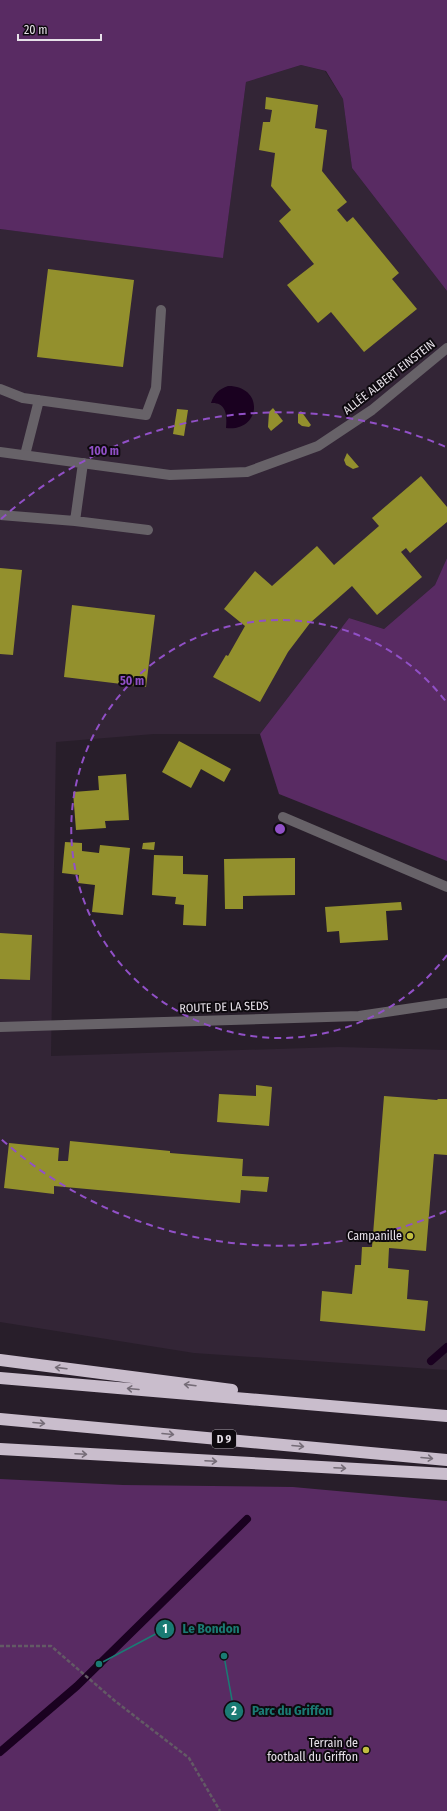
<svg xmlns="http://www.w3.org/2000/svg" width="447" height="1811" font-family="'Fira Sans Condensed',sans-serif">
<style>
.built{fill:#332536}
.green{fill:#592b63}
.water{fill:#1a0120}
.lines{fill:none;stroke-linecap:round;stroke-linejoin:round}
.stream{stroke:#1a0120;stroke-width:8}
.building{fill:#93902d}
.path{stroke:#635a65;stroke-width:2.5;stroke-dasharray:4 2;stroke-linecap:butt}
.lane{stroke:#676268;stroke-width:10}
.street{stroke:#676268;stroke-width:10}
.highway{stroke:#c9bdcc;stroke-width:12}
.oneway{stroke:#756c77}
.ring{fill:none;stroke:#9150c7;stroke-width:2;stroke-dasharray:7 5}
.poi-dot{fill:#c1be40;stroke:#0e0a0f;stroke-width:1.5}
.labels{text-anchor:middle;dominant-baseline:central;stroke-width:4;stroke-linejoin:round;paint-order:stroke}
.shield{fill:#0e0a0f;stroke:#a6a0a8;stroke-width:1}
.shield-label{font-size:11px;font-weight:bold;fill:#e7e1e9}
.street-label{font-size:12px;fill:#e7e1e9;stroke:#0e0a0f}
.poi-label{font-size:12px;fill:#e7e1e9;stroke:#0e0a0f;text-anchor:end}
.centre{fill:#9150c7;stroke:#0e0a0f;stroke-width:2}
.ring-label{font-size:12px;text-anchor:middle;font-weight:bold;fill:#9150c7;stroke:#0e0a0f;stroke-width:4;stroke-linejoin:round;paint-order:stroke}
.leader{fill:none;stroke:#1a7b74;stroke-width:1.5}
.callout-dot{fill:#1a7b74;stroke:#0e0a0f;stroke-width:1.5}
.mark-label{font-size:12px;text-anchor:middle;font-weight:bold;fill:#fff}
.callout-label{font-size:13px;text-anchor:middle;font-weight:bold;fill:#1a7b74;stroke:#0e0a0f;stroke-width:4;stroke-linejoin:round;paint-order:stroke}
</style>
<rect width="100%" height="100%" fill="#281e2a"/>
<path class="built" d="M301 65 325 71 343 99 352 168 447 291V558L435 585 384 629 349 618 260 734H154L56 742 51 1056 339 1047 447 1050V1370L194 1353 0 1322V229L223 257 246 82Z"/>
<path class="green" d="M0 0H447V291L352 168 343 99 326 71 301 65 246 82 223 258 0 229Z
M447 558V861L279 794 260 734 349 618 384 629 435 585Z
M0 1479 123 1485 293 1487 447 1501V1811H0Z"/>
<path class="water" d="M228 386C265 386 261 432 226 428 227 416 227 402 211 403 214 394 219 389 228 386Z"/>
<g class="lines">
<path class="stream" d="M431 1361 447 1347
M0 1752 77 1686 247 1519"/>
</g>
<path class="building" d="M266 97 318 105 315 128 327 130 322 171 347 202 337 210 347 222 353 217 399 273 392 279 417 309 364 352 331 312 318 323 287 285 314 264 279 221 291 210 271 186 275 153 259 150 263 122H270L272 110 265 109Z
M48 269 134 280 123 367 37 357Z
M273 408 283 421 271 431 268 427 269 412Z
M177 409 188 410 184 436 173 434Z
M301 411 311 425 309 427 302 426 298 423V414Z
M347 453 359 467 353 469 346 465 344 460Z
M421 476 447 507V522L410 553 406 548 401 552 422 577 377 615 352 586 310 623 288 652 260 702 213 677 226 655 228 656 245 626 224 609 255 571 272 586 317 546 334 565 379 526 372 518Z
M0 568 22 570 13 655 0 654Z
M72 605 155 615 146 687 64 677Z
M179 741 231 769 224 782 201 769 191 788 162 772Z
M126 774 129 820 105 821 106 828 76 830 73 792 99 790 98 776Z
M65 842 82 843V851L99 853 100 845 130 848 123 915 92 912 95 885 78 883 79 875 62 873Z
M155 842 154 850 142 849 143 843Z
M154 855 183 856V874L208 875 206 926 183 925 184 905 175 904 176 897 152 895Z
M295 858V895L243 896V909H225L224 859Z
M401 902 402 910 386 911 388 940 340 943 339 931 327 932 325 907Z
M0 933 32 935 30 980 0 979Z
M256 1085 272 1087 269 1126 217 1122 219 1094 256 1096Z
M384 1096 437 1100 438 1099H447V1155L434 1154 426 1251 389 1248 388 1268 409 1270 407 1299 428 1301 425 1331 320 1321 322 1291 352 1294 355 1265H361L362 1247H372Z
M70 1141 170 1151V1153L243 1159 242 1176 269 1177 267 1192 241 1190 240 1203 54 1186V1194L4 1188 9 1143 59 1148 58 1161H68Z"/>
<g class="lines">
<path class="path" d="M0 1646H51L115 1701 189 1758 220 1811"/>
<path class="lane" d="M0 389 23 398 146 415 156 388 161 310
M25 455 39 400
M83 463 75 521 148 530
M0 515 75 521"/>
<path class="street" d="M0 452 170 475 247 472 318 446 372 410 447 348
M283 817 447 887
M0 1027 359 1016 447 1003"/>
<path class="highway" d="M0 1360 232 1390
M0 1378 447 1416
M0 1419 447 1460
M0 1449 447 1474"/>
</g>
<defs><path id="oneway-shaft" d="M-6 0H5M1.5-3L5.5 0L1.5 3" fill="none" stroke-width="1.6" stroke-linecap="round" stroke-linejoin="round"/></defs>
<g class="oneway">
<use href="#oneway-shaft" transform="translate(61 1368) rotate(-173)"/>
<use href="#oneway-shaft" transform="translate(190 1385) rotate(-173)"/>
<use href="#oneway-shaft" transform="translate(133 1389) rotate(-175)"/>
<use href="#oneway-shaft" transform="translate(39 1423) rotate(5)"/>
<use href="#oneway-shaft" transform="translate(168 1434) rotate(5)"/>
<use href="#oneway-shaft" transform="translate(298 1446) rotate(5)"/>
<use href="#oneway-shaft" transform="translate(81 1454) rotate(3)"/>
<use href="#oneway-shaft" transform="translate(427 1458) rotate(5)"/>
<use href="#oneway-shaft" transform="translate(211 1461) rotate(3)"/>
<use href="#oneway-shaft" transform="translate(340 1468) rotate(3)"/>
</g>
<g class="ring">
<path d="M447 955A209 209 0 1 1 447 703"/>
<path d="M446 1211A417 417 0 0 1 1 1139M1 519A417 417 0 0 1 446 447"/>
</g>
<g class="poi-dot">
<circle cx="410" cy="1236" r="4"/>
<circle cx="366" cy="1750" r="4"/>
</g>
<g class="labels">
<rect class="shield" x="212" y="1430" width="24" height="18" rx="3"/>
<g class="shield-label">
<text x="224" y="1439">D 9</text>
</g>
<g class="street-label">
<text transform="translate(389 377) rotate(-38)">ALLÉE ALBERT EINSTEIN</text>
<text transform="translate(224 1007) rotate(-2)">ROUTE DE LA SEDS</text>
</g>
<g class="poi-label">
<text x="402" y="1236">Campanille</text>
<text x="358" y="1743">Terrain de<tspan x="358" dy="14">football du Griffon</tspan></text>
</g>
</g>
<circle cx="280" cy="829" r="6" class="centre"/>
<g class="ring-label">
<text x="104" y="455">100 m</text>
<text x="132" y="685">50 m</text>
</g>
<path class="leader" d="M99 1664L165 1629M224 1656L234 1711"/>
<g class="callout-dot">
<circle cx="99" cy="1664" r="4"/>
<circle cx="224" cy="1656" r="4"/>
<circle cx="165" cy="1629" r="10"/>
<circle cx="234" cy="1711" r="10"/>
</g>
<g class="mark-label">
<text x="165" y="1633">1</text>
<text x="234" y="1715">2</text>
</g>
<g class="callout-label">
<text x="211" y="1633">Le Bondon</text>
<text x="292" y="1715">Parc du Griffon</text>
</g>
<path d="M18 34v6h83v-6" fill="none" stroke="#e7e1e9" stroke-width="2"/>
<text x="24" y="34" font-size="12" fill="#e7e1e9" stroke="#0e0a0f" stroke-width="3" paint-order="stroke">20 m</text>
</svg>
